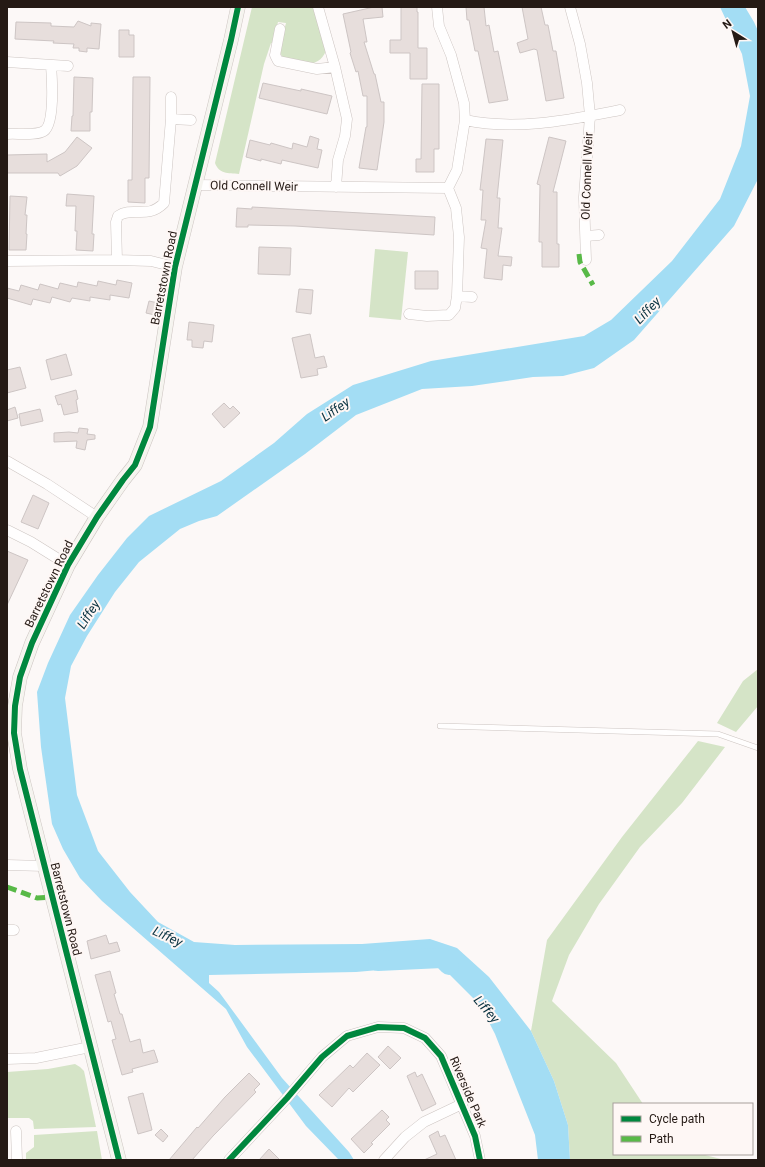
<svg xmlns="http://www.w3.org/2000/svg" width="765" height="1167" font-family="Roboto,sans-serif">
<rect width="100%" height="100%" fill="#fcf8f7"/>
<path fill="#d5e4c7" d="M252,7h62l12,44c-9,20 -26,11 -43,7 -7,-9 1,-26 3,-35l-8,-1 -5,22 -2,-1 -7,21 -25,110c-11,-1 -20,0 -24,-11z
M375,249l33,3 -7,68 -32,-3z
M758,669v37l-22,26 -19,-9 26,-42z
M698,741l27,6 -43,56 -42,44 -41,57 -30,51 -17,46 64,62 27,41h-29v50h87l24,6h-155l-2,-35 -14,-44 -23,-50 16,-91 75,-103z
M75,1064l5,3 4,4 12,56 -62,2 -1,-8 -4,-3h-21l-1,-46 41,-3z
M97,1131l5,29h-76v-7l8,-6v-12z"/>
<path fill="#a3ddf4" d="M720,7h25l9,15 4,9v148l-24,47 -100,114 -40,28 -31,8 -30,1 -61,9 -50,3 -66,26 -51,39 -88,62 -18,5 -19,8 -41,33 -24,30 -28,44 -16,30 -6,32 12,97 21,56 32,41 28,30 36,20 41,3 127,-1 68,-5 27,9 32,29 42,54 23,50 14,44 2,35h-32l-3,-25 -40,-101 -15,-29 -31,-31 -30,-19 -10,2 -19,12 -34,3 -147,3v8l10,9 63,86 67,74 5,8h-15l-33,-34 -59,-79 -21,-38 -124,-108 -22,-23 -17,-29 -11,-25 -11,-77 -4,-55 11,-29 22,-48 28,-40 29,-37 22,-22 72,-35 53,-38 33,-29 46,-29 78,-24 153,-25 27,-16 61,-59 48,-62 21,-53 9,-50 -8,-42z"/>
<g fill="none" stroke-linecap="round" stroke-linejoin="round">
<path stroke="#a3ddf4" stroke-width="20" d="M378,961l64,-3 7,7"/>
</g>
<path fill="#e7dedc" stroke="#cdc5c4" d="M374,7h8l1,10 -20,2 4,23h-3l10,32h1l6,28h3v20l-7,48 -18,-2 7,-41h1v-31h-4l-5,-25 -2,1 -6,-19 1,-1 -8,-38z
M401,7h16v5h1v36h9v31h-17v-26h-20v-13h11z
M466,7h18l2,19 3,-1 5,27 4,-1 10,49 -19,3 -11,-52h-3l-6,-31h-2z
M522,7h19l4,18h3l5,26h3l8,47 -18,3 -9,-51 -3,-1 -14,4 -3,-10 11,-4z
M78,21l13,5v-3l10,1 -2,25 -12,-1v4l-8,-1v-3h-6l1,-4 -21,-1 1,-2 -39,-2 1,-17 35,1v3l23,1z
M119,30h10v5h5v22h-15z
M74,77l19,1 -1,34h-2v19h-19l1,-15h1z
M133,77h17l-1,101h-4v25l-17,-1v-22h4z
M263,83l38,8v-2l31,7 -5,18 -68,-16z
M422,84h17v65h-5v23h-18v-13h5z
M310,136l9,3 -2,10 5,1 -4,18 -36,-8 -1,4 -20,-5v2l-15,-4 4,-17 20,5 1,-2 21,6 1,-6 14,4z
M77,137l15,11 -15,18 -17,10 -2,-3h-51v-18l40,-1v8l18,-10z
M549,137l17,4 -13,51h4v52h2v23h-17v-25h-3l1,-57 -3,-1z
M486,139l17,1 -6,58h3l-2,30h4l-4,28 14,1 -1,9 -8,-1 -1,15 -18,-2 3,-29 -6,-1 5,-28h-5l2,-30h-3z
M67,194l27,2 -2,38h2l-1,17 -17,-1 1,-19h-2l1,-25h-10z
M10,196l17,1 -2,18h2l-1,19h1l-1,16h-17z
M252,207l183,10 -1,18 -139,-9 -47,-1v2h-12l1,-19 15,1z
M259,247l32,1 -1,27 -32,-1z
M415,271h23v18h-23z
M117,280l15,3 -3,15 -19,-3v5l-20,-3v4l-18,-3 -2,4 -18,-5 -2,6 -17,-4 -2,6 -24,-7v-10l12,3 2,-6 17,5 2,-6 18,5 2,-6 17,4 1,-5 19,4 1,-5 18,4z
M299,289l14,1 -2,24 -15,-2z
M149,301l9,2 -3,12 -9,-2z
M189,322l25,3 -2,17 -8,-1 -1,7 -11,-1v-7h-5z
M310,334l5,24 9,-2 3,11 -10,2 1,6 -17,3 -9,-40z
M66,354l6,21 -21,5 -5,-20z
M20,367l6,21 -19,5v-23z
M76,390l2,9 -2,1 2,12 -14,3 -3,-11 -3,1 -3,-9z
M224,403l6,6 3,-3 7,7 -16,15 -12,-14z
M15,407l3,11 -11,3v-11z
M40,409l3,12 -22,5 -2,-12z
M79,428l9,1 -1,5 8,1v4l-8,1 -2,10 -9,-2 1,-7 -23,1v-9l15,-1 9,1z
M33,495l16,8 -11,26 -17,-7z
M7,551l21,9 -21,45z
M106,935l3,9 8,-2 3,9 -29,8 -4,-18z
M110,971l6,22 -2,1 6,20h2l8,28 10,-3 3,14 11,-3 4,12 -26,7 1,3 -11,3 -10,-35 4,-1 -5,-18 -3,1 -13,-47z
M388,1046l13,12 -11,11 -12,-12z
M367,1053l13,12 -27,27 -4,-4 -17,19 -13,-12 31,-30 3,3z
M415,1072l2,5 5,-3 14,30 -14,7 -15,-35z
M249,1073l11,11 -6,6 2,2 -43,44 -21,24h-23l28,-33 1,1 27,-31z
M143,1093l9,37 -14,4 -10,-37z
M382,1110l7,7 -3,3 4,4 -19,19 2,1 -9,9 -13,-14z
M161,1129l7,7 -5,6 -8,-7z
M438,1131l2,6 5,-2 11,25h-32l13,-6 -8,-18z
M269,1149l11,11h-21z"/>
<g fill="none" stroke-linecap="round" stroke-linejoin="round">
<g stroke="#cdc5c2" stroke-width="6">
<path id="lane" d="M440,726l278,8 40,14"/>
</g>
<g stroke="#cdc5c2" stroke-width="11">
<path id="street" d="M318,7l17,60 12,52 -2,17 -7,24 -2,27
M570,7l10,37 7,39 3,33 -6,81 2,63
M280,29l-5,26 3,6 39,8 18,-2
M7,62l61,4
M171,119l20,1
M465,120c52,11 103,0 155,-10
M7,134c9,-1 29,2 37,-3 11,-7 8,-53 7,-66
M196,185l252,3
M586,236l13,-1
M117,260l-1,-38 2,-6c15,-10 29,4 46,-13l7,-84v-22
M7,261l110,-1 34,1 24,6
M457,296l15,1
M409,314l18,2 22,-1 6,-7 2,-12 2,-59 -3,-29 -8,-20 9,-18 8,-50 -1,-17 -13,-48 -12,-29 -2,-19
M7,461l40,23 50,33
M7,530l24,12 37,23
M7,865l37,1
M7,930h7
M7,1059l29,-1 54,-11
M16,1131l1,29
M229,1160l58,-62 35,-41 25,-21 31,-9 26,1 21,10 16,18 34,80 5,24
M384,1160l21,-23 19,-15 38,-18"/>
</g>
<g stroke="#cdc5c2" stroke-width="15">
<path id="secondary" d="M119,1160l-99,-391 -6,-36 1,-27 5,-29 12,-34 36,-78 29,-48 26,-37 12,-15 15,-38 25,-160 56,-227 7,-33"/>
</g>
<use href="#lane" stroke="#fffefe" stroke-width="5"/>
<use href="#street" stroke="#fffefe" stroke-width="10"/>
<use href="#secondary" stroke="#f5f4ef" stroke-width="14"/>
<path stroke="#58b947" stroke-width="5" stroke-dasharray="10 5" stroke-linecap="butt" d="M579,254l1,8 13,23
M7,887l30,11 16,-1"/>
<g stroke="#fef7f5" stroke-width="8">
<path id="cycleway" d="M119,1160l-99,-391 -6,-36 1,-27 5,-29 12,-34 36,-78 29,-48 26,-37 12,-15 15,-38 25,-160 56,-227 7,-33
M229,1160l58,-62 35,-41 25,-21 31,-9 26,1 21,10 16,18 34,80 5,24"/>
</g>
<use href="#cycleway" stroke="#00873e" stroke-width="6"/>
</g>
<g text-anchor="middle" stroke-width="4" stroke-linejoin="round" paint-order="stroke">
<g font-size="12" fill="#251a15" stroke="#fef7f5">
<text transform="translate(587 176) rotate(-88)" y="4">Old Connell Weir</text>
<text transform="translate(254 186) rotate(1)" y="4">Old Connell Weir</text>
<text transform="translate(164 278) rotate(-79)" y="4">Barretstown Road</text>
<text transform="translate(49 584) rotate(-64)" y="4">Barretstown Road</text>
<text transform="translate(66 909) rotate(76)" y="4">Barretstown Road</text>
<text transform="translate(468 1092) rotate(67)" y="4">Riverside Park</text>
</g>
<g font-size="13" font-style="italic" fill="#093240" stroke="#fef7f5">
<text transform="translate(647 310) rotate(-46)" y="5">Liffey</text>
<text transform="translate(335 409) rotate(-35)" y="5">Liffey</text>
<text transform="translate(88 614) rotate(-58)" y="5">Liffey</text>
<text transform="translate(168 936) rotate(25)" y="5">Liffey</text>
<text transform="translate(487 1009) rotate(49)" y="5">Liffey</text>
</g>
</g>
<rect width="765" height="1167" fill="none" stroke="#251a15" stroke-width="16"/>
<rect x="613" y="1103" width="140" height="52" fill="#fef7f5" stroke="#a79f9b"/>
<rect x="621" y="1116" width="20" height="6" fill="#00873e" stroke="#a79f9b"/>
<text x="649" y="1123" font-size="12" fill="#251a15">Cycle path</text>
<rect x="621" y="1136" width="20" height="6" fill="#58b947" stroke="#a79f9b"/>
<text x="649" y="1143" font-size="12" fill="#251a15">Path</text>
<g transform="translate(733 32) rotate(323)" stroke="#fef7f5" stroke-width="3" paint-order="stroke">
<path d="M0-3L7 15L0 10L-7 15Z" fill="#251a15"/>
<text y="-6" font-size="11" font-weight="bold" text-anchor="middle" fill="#251a15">N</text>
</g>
</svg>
